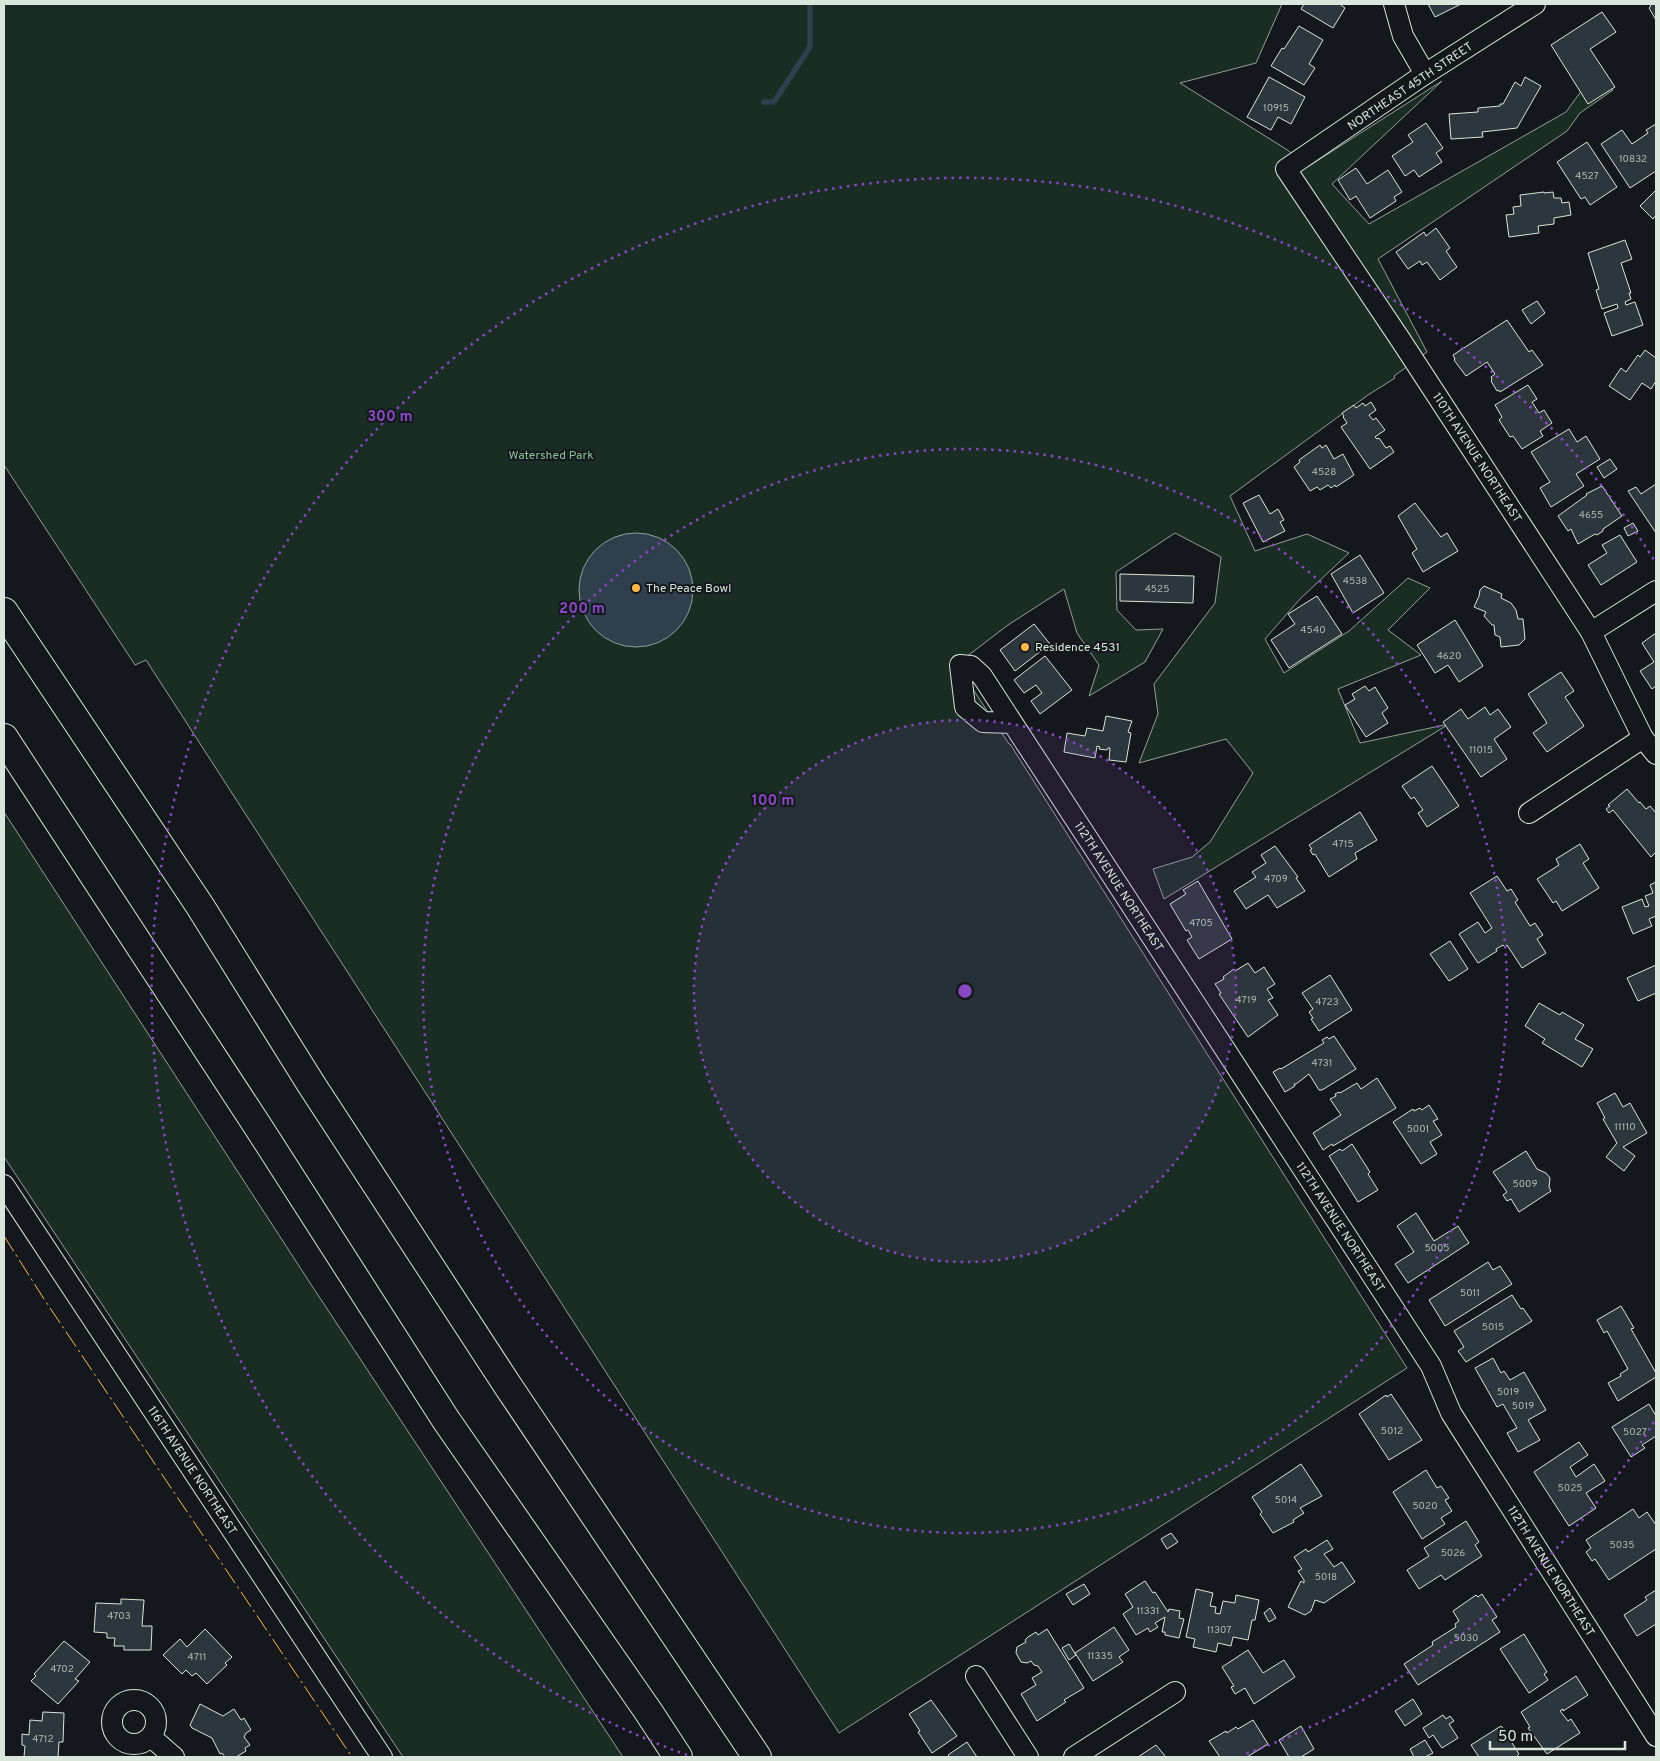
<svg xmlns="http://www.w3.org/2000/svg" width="1660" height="1761" font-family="Overpass,sans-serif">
<rect width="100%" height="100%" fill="#14181c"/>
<path fill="#1a2d24" stroke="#939e99" d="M4,4h1278l-26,59 -76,20 106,66 23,17 133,-85 -110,103 37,40 197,-112 24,-33 23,11 -33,23 -13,18 -189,128 49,93 -33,24 1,2 -27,17 -138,101 25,55 52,-17 42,19 -49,46 -35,40 19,34 65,-42 59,-53 22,10 -42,42 33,25 -83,34 22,54 89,-19 -285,175 -11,-30 39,-12 18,-15 43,-69 -27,-34 -87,24 19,-49 -4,-30 61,-81 6,-46 -46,-24 -59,39 1,38 19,20 27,-1 -18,33 -56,34 10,-31 -22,-32 -13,-44 -56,36 -47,36 -2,7 50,76h1l397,624 -568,365 -693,-1073 -11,5 -131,-200z
M4,812l310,477 309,468h-220l-399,-600z"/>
<path fill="#2f3f4d" stroke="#939e99" d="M579 590a57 57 0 1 1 114 0a57 57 0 1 1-114 0Z"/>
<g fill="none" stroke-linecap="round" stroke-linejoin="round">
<path stroke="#2f3f4d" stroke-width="5.5" d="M764,102h10l36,-55v-43"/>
</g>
<path fill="#2c363c" stroke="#d8e6dc" d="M1304,4h38l-1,1 4,3 -12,20 -32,-19z
M1428,4h33l-26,13z
M1649,4h7v16l-7,-12 2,-2z
M1602,12l14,20 -26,17 25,38 -27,17 -37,-59z
M1299,26l24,14 -14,24 6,4 -11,17 -33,-19 11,-18 2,1z
M1269,77l36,20 -14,27 -13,-7 -7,13 -24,-13z
M1525,77l16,9 -24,42 -35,4 1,5 -32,2 -2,-25 29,-2v-4l22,-2v-2h3l12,-22 6,4z
M1426,123l17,25 -7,5 6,9 -23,15 -5,-7 -9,6 -13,-20 21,-14 -5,-7z
M1656,124v47l-26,17 -29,-44 21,-14 10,14 16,-11 -2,-3z
M1587,142l30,45 -27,18 -5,-8 -4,2 -24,-37z
M1356,168l11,16 21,-14 14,22 -8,5 2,4 -26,17 -14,-22 -6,4 -12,-20z
M1656,190v25l-3,4 -13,-13z
M1544,192v1l9,-1 1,6h7l1,5 7,-1 2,13 -17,3v6l-16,2 1,7 -30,4 -3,-22 8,-1 -1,-7 8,-1 -1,-11z
M1436,228l14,20 -4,3 11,16 -17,13 -13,-18 -5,3 -2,-4 -12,8 -12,-17 28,-20 2,4z
M1625,240l7,19 -11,4 10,30h-2l2,6 -6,3 1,3 9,-3 8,23 -31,11 -8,-23 14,-5 -1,-4 -15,5 -6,-19 3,-1 -11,-36z
M1537,301l8,12 -14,11 -9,-14z
M1507,320l22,32 3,-2 11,15 -43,27 -1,-2 -2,1 -6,-10 1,-1 -1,-3 4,-3 -8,-12 -21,14 -12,-16 1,-1 -2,-4z
M1645,350l11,8v23l-5,8 -9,-6 -12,17 -21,-14 12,-18 5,4 12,-17 2,2z
M1528,385l9,14 -5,3 7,11 5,-3 8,13 -12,8 3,5 -21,13 -9,-13 -3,1 -11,-17 3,-3 -7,-12z
M1371,402l5,8 -7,5 4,5 3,-2 9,12 -10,7 2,2 2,-1 7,10 4,-2 4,6 -24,17 -29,-42 6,-4 -4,-6 1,-1 -2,-3 12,-8 2,3 7,-5 2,3z
M1569,429l8,13 9,-6 14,23 -24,15 8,12 -33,21 -11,-19 10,-6 -19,-30z
M1320,445l2,3 4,-3 8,14 9,-5 11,21 -18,12 -1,-2 -4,3 -3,-3 -8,5 -3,-3 -7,4 -16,-24 6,-5 -1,-2z
M1610,459l7,10 -13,9 -7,-11z
M1656,484v49l-28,-42 8,-4 5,7z
M1602,486l20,30 -19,13v2l-6,4 -2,-1 -17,10 -7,-15 -3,2 -10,-15 29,-21 -1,-1z
M1259,495l11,19 8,-5 6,11 -4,2 5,9 -22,11 -20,-39z
M1415,503l26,34 6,-4 11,18 -35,21 -11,-19 5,-4 -19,-33z
M1633,523l5,8 -10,5 -4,-8z
M1620,535l17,27 -36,23 -13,-20 19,-12 -5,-8z
M1360,555l24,38 -31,20 -22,-39z
M1120,574l74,2 -1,27 -73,-2z
M1484,586l18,8 -1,4 10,5 5,7 2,9h5l2,20 -6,6 -18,2 -1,-10 -5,-2 -1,-10h-2l-8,-9 2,-4 -12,-5 5,-11 1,-6z
M1317,596l25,38 -53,34 -18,-28 24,-16 -7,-10z
M1455,620l28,46 -24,16 -11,-17 -13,8 -18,-28z
M1034,624l16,20 -35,27 -15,-21z
M1656,633v53l-4,3 -12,-18 14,-9 -12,-19z
M1045,656l27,34 -32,24 -9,-13 11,-8 -6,-8 -12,8 -10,-13z
M1561,672l13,19 -9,6 19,29 -37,26 -14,-19 14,-10 -19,-29z
M1365,686l4,5 6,-4 13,21 -6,5 6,10 -22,14 -21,-32 10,-6 -3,-5z
M1485,707l5,8 8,-6 13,18 -17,12 13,20 -26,18 -38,-55 18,-13 7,10z
M1106,716l26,5 -4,11 3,1 -5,29 -17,-2 1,-12h-2l-1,2 -8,-1 1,-2 -3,-1 -2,12 -31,-6 3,-19 18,3 2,-8 16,3z
M1432,766l27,40 -32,21 -9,-14 5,-3 -9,-13 -3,2 -9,-13z
M1627,789l12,14 1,-1 6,7 4,-3 6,7v39l-5,5 -38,-47 -4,3 -3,-4 4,-3 -2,-1z
M1360,812l17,28 -22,13 2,6 -28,18 -14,-23 -2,1 -3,-5 2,-1 -3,-4z
M1580,844l9,15 -6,4 16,25 -37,23 -6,-10 -3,2 -16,-24 22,-14 -3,-6z
M1275,846l23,31 -2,1 9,13 -28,17 -9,-13 -22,14 -12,-18 22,-14 -4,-5 14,-9 -5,-8z
M1497,876l10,15 4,-2 7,11 -3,2 15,24 5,-3 8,12 -6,4 9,14 -24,15 -15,-23 -2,2 -2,-2 -7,4 1,2 -19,12 -19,-29 19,-12 7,11 7,-5 -22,-35z
M1198,881l34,58 -33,20 -12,-19 5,-3 -4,-7 -2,1 -16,-27 16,-10 -3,-4z
M1656,882v34l-7,3 3,7 -19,8 -11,-27 20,-8 3,8 4,-1 -4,-10 8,-3 -3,-8z
M1450,941l18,28 -19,12 -19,-27z
M1248,963l7,10 9,-6 11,17 -8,5 6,9 -5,2 10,15 -30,22 -29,-43 2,-1 -6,-9 9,-5 -1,-2 11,-8 1,2z
M1656,965v28l-18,8 -11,-23z
M1330,975l22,35 -33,21 -8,-12 2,-1 -4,-6 4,-3 -11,-16z
M1539,1003l21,12 2,-3 22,13 -9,14 18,10 -11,18 -40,-24 3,-4 -20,-13z
M1334,1036l22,33 -34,21h-3l-10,-16 -13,10h-2l1,2 -10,6 -12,-20 7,-4 1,1 43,-26 -2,-3 5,-3 2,2z
M1377,1078l19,30 -63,38 -1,-2 -9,6 -10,-17 28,-18 -11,-16 6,-3 -1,-2 4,-2 1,1 17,-10 4,6z
M1615,1093l8,14 7,-4 17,30 -24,14 12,9 -11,15 -18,-14 11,-14 -14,-24 2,-1 -8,-15z
M1429,1105l9,14 -5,2 9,14 -12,7 7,12 -16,10 -28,-42 20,-13 1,2 6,-3 2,2z
M1352,1144l18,28 -2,2 10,16 -20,12 -29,-46 11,-7 2,2z
M1526,1151l11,18 9,4 4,5 -1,9 2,4 -32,21 -8,-13 -4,2 -4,-6 4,-3 -14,-20z
M1416,1213l18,28 24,-15 11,17 -61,40 -13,-19 19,-12 -17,-26z
M1488,1262l5,8 7,-4 12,18 -67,42 -16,-26z
M1512,1295l9,14 2,-1 9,13 -66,41 -8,-11 6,-4 -10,-16z
M1621,1306l13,22 -3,1 25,44v4l-38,24 -10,-18 13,-7 -1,-2 8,-5 -21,-38 -3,2 -7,-13z
M1493,1358l8,15 3,-2 6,9 14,-8 22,38 -18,10 12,20 -22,12 -11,-19 10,-5 -14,-24 -6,3 -22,-39z
M1391,1394l31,46 -33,20 -30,-46 27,-19 1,2z
M1649,1404l7,12v20l-14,9 3,3 -14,9 -19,-30z
M1579,1442l9,13 -18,12 6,10 18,-13 11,17 -19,12 10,15 -27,18 -35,-54z
M1301,1464l21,32 -22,12 4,5 -11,7 1,2 -21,11 -13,-19 2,-2 -10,-15z
M1426,1470l11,18 4,-2 8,12 -4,2 7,11 -11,7 4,6 -23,15 -29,-47z
M1633,1509l6,9 8,-6 9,13v24l-47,31 -14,-21 -3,2 -6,-9 5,-4 -5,-8z
M1466,1521l13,21 -4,3 7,11 -37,24 -4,-5 -22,14 -12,-19 22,-14 -5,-8z
M1171,1533l7,9 -11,7 -6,-10z
M1327,1540l6,9 -9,5 10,13 8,-5 13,20 -31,21 -9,-3 -4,11 -6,4 -17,-8 13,-26 3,2v-3l-6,-9 4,-2 -8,-12 12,-8 2,3z
M1145,1581l8,12 2,-1 13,20 1,-3 11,2 -1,7 5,1 -5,19 -14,-3v-3h-3l3,-15 -10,6 3,4 -8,5 -2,-4 -12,7 -13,-21 10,-7 -8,-13z
M1084,1584l6,10 -17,11 -7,-11z
M1196,1589l17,4 -3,13 6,1 -1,6 5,1 3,-13 12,2 1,-8 23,5 -4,20h-3l-4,20 -15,-3 -2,9 -13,-3 -2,9 -23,-5 2,-8 -9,-2z
M1656,1590v34l-19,12 -13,-21 23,-15 -2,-3z
M1482,1594l15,23 -5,3 8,12 -82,53 -14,-21 29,-19 -1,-3 24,-15 -1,-3 4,-3 -6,-10 23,-16 2,2z
M121,1599l23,1 -2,26h10l-1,24h-27v-4h-10l1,-8h-8v-5l-13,-1 2,-29 25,1z
M1270,1608l6,10 -7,4 -5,-9z
M1114,1627l15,23 -10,7 4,5 -30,19 -18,-28z
M205,1629l27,28 -7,6 2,2 -20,19 -11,-11 -4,3 -6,-6 -4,4 -19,-19 17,-16 7,8z
M1047,1629l37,59 -20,12 2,2 -29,19 -16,-27 15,-9 -4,-7 10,-6 -4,-6 -4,-1 -3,-4 -4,2 -6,-1 -5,-9 1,-6 9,-5 -1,-2 3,-3 8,-5 2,3z
M1524,1634l23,38 -3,2 4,6 -19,13 -29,-44z
M64,1641l26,21 -15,17 4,2 -21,23 -27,-23 5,-5 -2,-2z
M1069,1644l7,11 -7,5 -7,-12z
M1248,1650l15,23 21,-13 11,17 -41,27 -9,-16 -10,6 -4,-7 3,-1 -12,-19z
M1576,1676l12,19 -25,16v-2l-3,2 8,10 3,-2 9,14 -33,21 -19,-26 2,-1 -9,-15z
M1413,1699l9,15 -17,12 -10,-15z
M931,1700l26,36 -25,17 -14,-21 2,-1 -11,-17z
M200,1704l23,12 11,-7 7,11 3,-2 7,12 -5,3 -2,4 6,8 -5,3 1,3 -10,6h-11l-3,-4 -2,1 -8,-16 -20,-10 -2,-3z
M43,1712l21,1 -1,29h-4l-1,15h-34l1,-11 -3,-1v-11l7,1 1,-15 12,1z
M1443,1715l3,4 4,-3 4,5 -5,3 9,14 -16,10 -9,-13 -4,3 -6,-10z
M1253,1720l15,24 -21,13h-27l-11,-16 17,-10 1,2 9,-6 2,2z
M1301,1726l13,23 -13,8h-12l-10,-17z
M1501,1726l8,8 -2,1 12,19 -3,3h-37l-8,-12z
M1425,1740l8,13 -8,4h-11l-4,-8z
M967,1742l10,15h-27l-2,-2z
M1156,1745l10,12h-28z"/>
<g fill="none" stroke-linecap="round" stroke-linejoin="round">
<g stroke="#d8e6dc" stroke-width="22">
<g id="minor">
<path d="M1394,4l9,32 22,38"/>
<path id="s1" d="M1535,4l-110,70 -139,95 114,170 191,293 52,106 13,16"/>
<path d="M1591,632l65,-41"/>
<path id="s2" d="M1012,723l-29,-1 -18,-15 -5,-42 11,1 11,10 386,593 63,97 20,47 205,323"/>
<path d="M1529,813l114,-75"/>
<path id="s3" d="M4,1185l378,572"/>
<path d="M976,1676l52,81"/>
<circle cx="134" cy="1722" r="22"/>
<path d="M151,1737l23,20"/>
<path d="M1074,1757l101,-65"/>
</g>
</g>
<g stroke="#d8e6dc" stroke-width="30">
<path id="highway" d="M4,612l196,294 111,178 197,302 249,371
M4,738l253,387 189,295 202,291 30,46"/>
</g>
<use href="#minor" stroke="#14181c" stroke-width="20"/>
<use href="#highway" stroke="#14181c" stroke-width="28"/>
<path stroke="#ffb74d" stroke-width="1" stroke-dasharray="18 4 2.5 4" stroke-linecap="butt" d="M4,1236l40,63 308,458"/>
</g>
<circle cx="965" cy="991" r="271" fill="#8948c3" fill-opacity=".12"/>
<g fill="none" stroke="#8948c3" stroke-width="2.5" stroke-dasharray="2.5 5">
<circle cx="965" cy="991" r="271"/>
<circle cx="965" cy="991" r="542"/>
<path d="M1654 1422A813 813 0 0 1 1243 1755M687 1755A813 813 0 1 1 1654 560"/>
</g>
<g fill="#ffb74d" stroke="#14181c" stroke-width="2">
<circle cx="636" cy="588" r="5"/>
<circle cx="1025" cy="647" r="5"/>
</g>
<g text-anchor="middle" stroke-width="4" stroke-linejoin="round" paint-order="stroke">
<g font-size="10" fill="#adbab4">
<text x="1276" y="111">10915</text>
<text x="1633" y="162">10832</text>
<text x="1587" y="179">4527</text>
<text x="1324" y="475">4528</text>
<text x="1591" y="518">4655</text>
<text x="1355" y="584">4538</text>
<text x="1157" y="592">4525</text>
<text x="1313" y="633">4540</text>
<text x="1449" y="659">4620</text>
<text x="1481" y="753">11015</text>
<text x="1343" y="847">4715</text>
<text x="1276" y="882">4709</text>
<text x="1201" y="926">4705</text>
<text x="1246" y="1003">4719</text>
<text x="1327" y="1005">4723</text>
<text x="1322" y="1066">4731</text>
<text x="1625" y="1130">11110</text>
<text x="1418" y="1132">5001</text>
<text x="1525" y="1187">5009</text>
<text x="1437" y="1251">5005</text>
<text x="1470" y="1296">5011</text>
<text x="1493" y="1330">5015</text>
<text x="1508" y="1395">5019</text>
<text x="1523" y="1409">5019</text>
<text x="1392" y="1434">5012</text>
<text x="1635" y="1435">5027</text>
<text x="1570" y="1491">5025</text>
<text x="1286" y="1503">5014</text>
<text x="1425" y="1509">5020</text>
<text x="1622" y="1548">5035</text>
<text x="1453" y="1556">5026</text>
<text x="1326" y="1580">5018</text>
<text x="1148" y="1614">11331</text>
<text x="119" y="1619">4703</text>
<text x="1219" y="1633">11307</text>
<text x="1466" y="1641">5030</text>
<text x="1100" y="1659">11335</text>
<text x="197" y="1660">4711</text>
<text x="62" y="1672">4702</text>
<text x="43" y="1742">4712</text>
</g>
<g font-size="12" fill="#d8e6dc" stroke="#14181c">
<text transform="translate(1410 86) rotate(-34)" y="4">NORTHEAST 45TH STREET</text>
<text dy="4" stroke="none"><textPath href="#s1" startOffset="645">110TH AVENUE NORTHEAST</textPath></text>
<text dy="4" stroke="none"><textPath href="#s2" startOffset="372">112TH AVENUE NORTHEAST</textPath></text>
<text dy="4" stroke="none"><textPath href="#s2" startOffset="778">112TH AVENUE NORTHEAST</textPath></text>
<text dy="4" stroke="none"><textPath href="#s3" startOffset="342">116TH AVENUE NORTHEAST</textPath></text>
<text dy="4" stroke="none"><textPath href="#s2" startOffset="1182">112TH AVENUE NORTHEAST</textPath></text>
</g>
<g font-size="12" fill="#8ac095" stroke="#14181c">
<text x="551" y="459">Watershed Park</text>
</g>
<g font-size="12" fill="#d8e6dc" stroke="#14181c" text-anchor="start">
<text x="646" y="592">The Peace Bowl</text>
<text x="1035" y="651">Residence 4531</text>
</g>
</g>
<circle cx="965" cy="991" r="8" fill="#8948c3" stroke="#14181c" stroke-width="2.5"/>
<g font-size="15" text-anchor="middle" font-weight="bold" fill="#8948c3" stroke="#14181c" stroke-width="4" stroke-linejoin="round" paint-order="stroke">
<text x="390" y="421">300 m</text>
<text x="582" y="613">200 m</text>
<text x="773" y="805">100 m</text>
</g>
<rect width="1660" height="1761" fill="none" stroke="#d8e6dc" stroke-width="10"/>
<path d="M1490 1741v8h135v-8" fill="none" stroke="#d8e6dc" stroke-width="2.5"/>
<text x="1498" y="1741" font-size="15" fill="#d8e6dc" stroke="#14181c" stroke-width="4" paint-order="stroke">50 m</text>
</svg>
